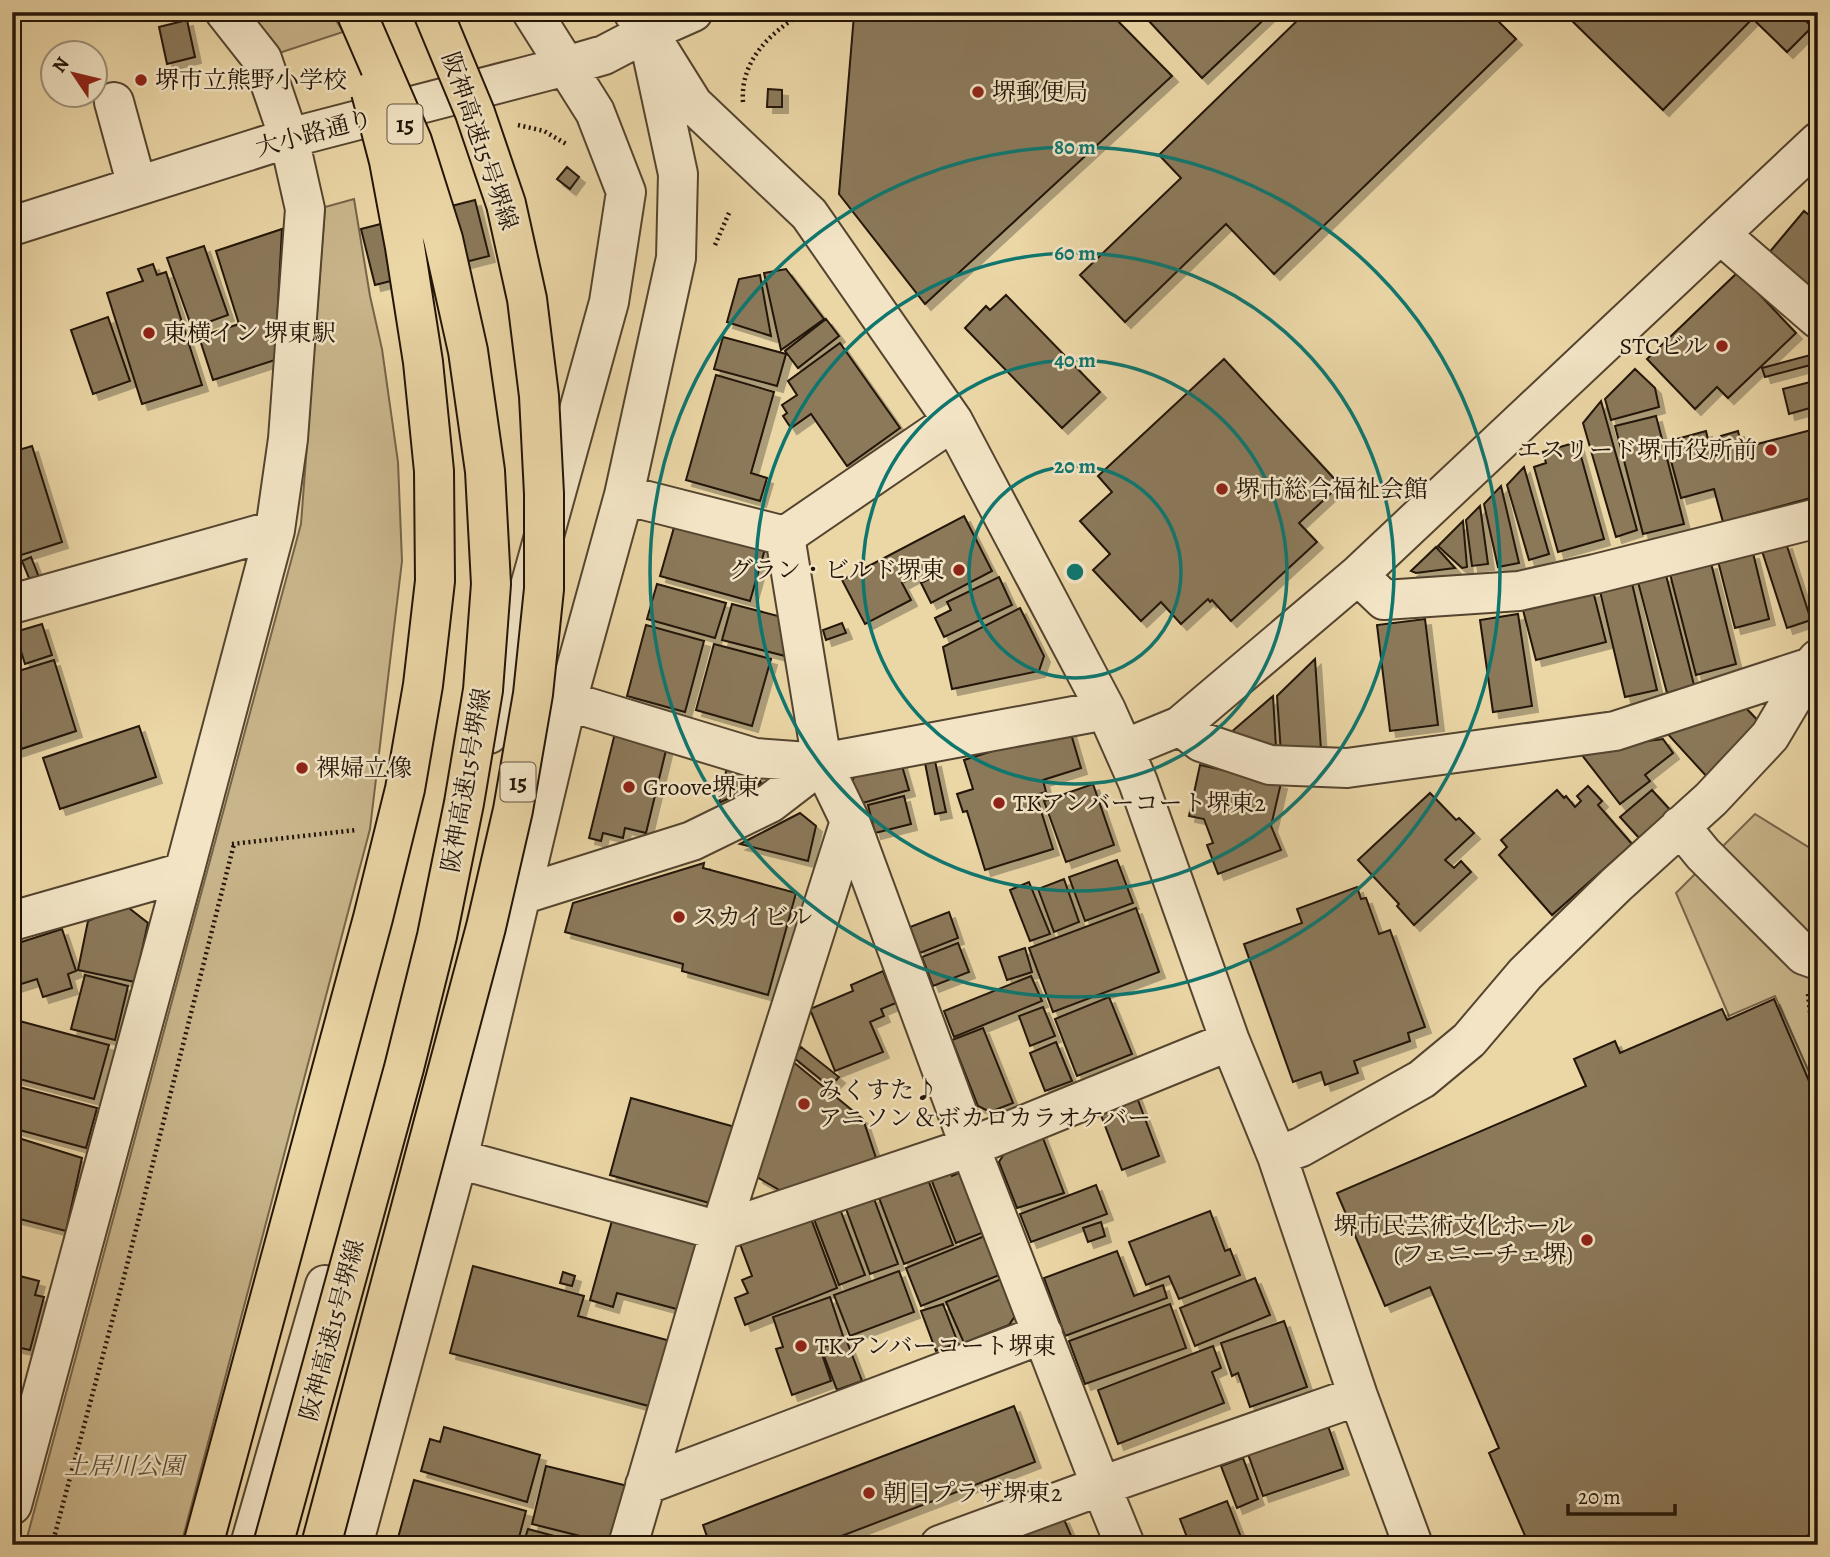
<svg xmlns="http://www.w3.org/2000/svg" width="1830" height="1557" font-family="Alegreya,'Noto Serif JP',serif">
<defs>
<filter id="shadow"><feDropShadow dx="6" dy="6" stdDeviation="0" flood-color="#0004"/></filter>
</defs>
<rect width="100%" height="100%" fill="#ebd6a6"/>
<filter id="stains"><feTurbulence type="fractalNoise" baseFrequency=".00286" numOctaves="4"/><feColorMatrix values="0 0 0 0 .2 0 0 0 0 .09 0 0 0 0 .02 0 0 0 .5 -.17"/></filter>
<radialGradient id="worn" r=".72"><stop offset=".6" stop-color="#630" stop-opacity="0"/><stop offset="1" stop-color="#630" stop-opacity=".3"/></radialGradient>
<path fill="#c9b58b" stroke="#766449" stroke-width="2" d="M248,12h83l12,20 -64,21z
M354,199l16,97 12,53 16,113 4,99 -32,268 -189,716h-156l276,-1021 24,-317z
M1755,814l63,39v239l-43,-96 -46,20 -53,-123z"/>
<path fill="#8b795a" stroke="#221407" stroke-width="2" filter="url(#shadow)" d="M857,12h252l63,64 -247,228 -86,-110 15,-179z
M1154,12h118l-70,66 -55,-59z
M1306,12h183l27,27 -242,235 -48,-50 -101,98 -45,-47 101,-97 -22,-23z
M1563,12h196l-96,98z
M1761,12h36l15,15 -25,25 -33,-32z
M187,20l8,37 -28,7 -8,-37z
M768,89l14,1v17h-15z
M567,167l12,10 -9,12 -13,-10z
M475,200l14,56 -114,29 -14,-56z
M1804,211l14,11v74l-50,-42z
M282,229l-7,131 -62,20 -14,-43 40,-13 -23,-73z
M204,246l24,69 -36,13 -25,-70z
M153,264l4,11 9,-3 36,113 -60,19 -35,-111 36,-12 -5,-12z
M786,269l38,50 -43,31 -17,-77z
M1738,272l58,61 -68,65 -11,-11 -22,22 -48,-50z
M760,275l11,61 -44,-14 12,-43z
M1006,295l94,97 -38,36 -97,-100 21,-22 4,4z
M108,317l22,64 -37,13 -22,-64z
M826,319l13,17 -41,32 -13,-17z
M723,337l63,17 -9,32 -63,-17z
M840,343l60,85 -53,38 -36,-52 -20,14 -8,-12 4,-3 -5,-8 15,-10 -9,-14z
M1818,353v10l-53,14 -3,-9z
M1224,359l116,126 -41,38 18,19 -86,79 -19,-21 -2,2 -2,-3 -27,25 -20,-22 -20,19 -48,-51 17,-16 -30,-33 32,-29 -14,-16z
M1635,369l20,19 4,19 -48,13 -6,-21z
M716,375l58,17 -23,81 16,5 -7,23 -74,-21z
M1818,380v116l-95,26 -9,-33 -33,9 -15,-56 40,-11 6,25 14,-3 -5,-17 17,-5 4,17 73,-19 -5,-21 -21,6 -6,-25z
M1601,401l36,129 -21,7 -33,-114z
M1656,416l28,108 -41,10 -28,-108z
M1577,442l27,97 -46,13 -24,-85 12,-4 -3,-11z
M32,446l30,96 -50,16v-106z
M1524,467l25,87 -20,6 -22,-75z
M1501,486l18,77 -21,4 -14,-63z
M1480,506l8,58 -16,2 -6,-46z
M964,516l28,55 -61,32 -10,-20 10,-5 -5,-8 -24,13 9,17 -46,24 -23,-44z
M677,517l90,25 -17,59 -90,-25z
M1463,521l4,46 -5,1 -24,-22z
M1786,543l25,77 -24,8 -25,-77z
M1436,547l19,21 -39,5 -5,-2z
M1753,553l16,66 -34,9 -17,-67z
M31,557l9,23 -9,3 -9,-22z
M1711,563l25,101 -40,11 -26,-101z
M1666,575l28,110 -27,8 -29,-111z
M999,577l13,28 -68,32 -9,-19 16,-8 -4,-8z
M1631,579l26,111 -32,7 -26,-110z
M657,584l69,19 -11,35 -68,-19z
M1593,591l13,51 -70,18 -13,-50z
M732,604l46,12 15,42 -71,-18z
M1020,608l24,48 -5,15 -87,18 -9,-42z
M1518,614l14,92 -39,6 -13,-92z
M1425,619l13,106 -48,6 -13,-106z
M842,623l4,10 -20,7 -3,-10z
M42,624l10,31 -27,9 -10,-32z
M646,625l58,16 -19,71 -58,-16z
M714,644l57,15 -19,67 -56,-16z
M1315,659l6,91 -40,3 -4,-57z
M54,660l22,71 -64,21v-79z
M1273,696l3,52 -47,-14z
M1744,706l20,21 -55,52 -44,-48z
M139,726l17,51 -96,32 -17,-51z
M1069,727l12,41 -38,12 3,12 -10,3 17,54 -68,21 -18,-59 -4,1 -6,-18 16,-5 -9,-29z
M615,733l52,13 -21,87 -21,-5 -2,10 -20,-5 -2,8 -12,-3z
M1663,739l10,14 -28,22 5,6 -30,23 -42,-54z
M900,759l9,31 -50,14 -7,-23 5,-9z
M935,761l11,51 -11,2 -10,-51z
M728,763l26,5 7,15 -42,20z
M1200,765l81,18 -10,43 10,24 -63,24 -11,-29 6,-2 -9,-24 -15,-3z
M1093,784l21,61 -48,17 -22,-61z
M1588,786l14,15 -4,4 34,39 -80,71 -53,-60 8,-8 -6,-7 56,-50 7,8 2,-2 9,11 6,-6 -4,-5z
M1652,790l20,22 -32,27 -20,-22z
M1430,793l26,27 3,-2 15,15 -29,27 9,8 7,-7 10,11 -57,53 -17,-19 2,-2 -41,-44z
M904,796l7,28 -36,9 -7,-28z
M800,813l16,13 -8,35 -68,-17z
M1117,860l16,43 -48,18 -16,-44z
M704,863l-1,5 93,25 -28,102 -86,-24 1,-7 -118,-32 8,-29z
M1064,879l15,43 -25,10 -16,-43z
M1029,882l21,52 -20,7 -20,-51z
M1357,887l4,12 5,-1 13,36 11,-4 35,97 -17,6 2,8 -56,20 4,12 -33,12 -4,-13 -28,10 -49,-138 58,-21 -5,-14z
M125,905l23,18 -13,59 -57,-12 10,-49z
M1136,908l23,64 -106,40 -24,-64z
M949,912l9,26 -38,15 -10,-26z
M62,929l14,42 -8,3 4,14 -29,9 -6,-18 -25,8v-42z
M958,943l11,29 -36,14 -11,-29z
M1025,948l7,24 -25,8 -8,-23z
M883,971l13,32 -15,6 3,7 -14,6 13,30 -48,19 -25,-62 43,-18 -2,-6z
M85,975l43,11 -13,54 -44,-11z
M1031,976l11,25 -88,36 -10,-26z
M1109,997l23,57 -55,22 -22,-57z
M1774,999l44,103v429l-32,14h-257l-40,-92 10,-5 -69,-161 -45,19 -48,-113 249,-107 -12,-27 41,-18 5,12 102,-44 5,11z
M1043,1007l12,29 -25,10 -11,-30z
M12,1019l97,26 -15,54 -82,-22z
M983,1028l30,75 -23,9 -12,-6 -26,-66z
M1056,1042l16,39 -27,10 -15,-38z
M801,1047l38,30 -9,10 -37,-30z
M792,1061l71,58 13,39 -95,33 -24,-14z
M12,1085l85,23 -11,40 -74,-20z
M1136,1095l23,61 -37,14 -23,-60z
M631,1098l104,29 -22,77 -103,-29z
M1041,1133l23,60 -47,15 -18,-46 9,-15z
M12,1136l70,22 -16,73 -54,-14z
M949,1168l3,8 11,-5 24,60 -31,12 -26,-67z
M927,1177l26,68 -49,19 -26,-69z
M1096,1185l11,29 -76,28 -11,-28z
M873,1196l25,68 -28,10 -25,-68z
M840,1209l25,66 -26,10 -25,-66z
M1210,1211l15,40 5,-2 10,26 -61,24 -10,-23 -23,9 -17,-43z
M810,1216l27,72 -92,37 -10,-27 13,-5 -6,-13 10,-4 -12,-32z
M613,1217l90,25 -19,69 -67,-18 -4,14 -23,-7z
M1101,1222l4,14 -17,6 -5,-14z
M987,1235l15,39 -81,32 -15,-38z
M1117,1251l17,45 29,-11 4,13 -102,38 -21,-58z
M473,1266l111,30 -6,20 96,26 -18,66 -206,-55z
M899,1271l15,41 -64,24 -16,-41z
M563,1272l12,4 -3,10 -12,-3z
M12,1274l27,7 -4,14 9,2 -14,53 -18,-4z
M1006,1277l13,33 -10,15 -45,18 -18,-41z
M1255,1278l15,37 -75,31 -15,-38z
M830,1297l13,39 -24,9 12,36 -39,14 -16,-46 7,-2 -10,-30z
M943,1304l15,39 -22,8 -15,-40z
M1170,1304l16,44 -101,36 -16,-43z
M1284,1321l23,66 -57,20 -12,-34 -6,3 -11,-33z
M846,1339l16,42 -25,9 -16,-42z
M1213,1346l8,22 -9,4 12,31 -106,41 -20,-54z
M1014,1406l21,56 -217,83h-108l-7,-20z
M1328,1426l15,43 -80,27 -15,-42z
M444,1427l96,28 -13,47 -106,-31 9,-32 10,3z
M1243,1458l15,41 -21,9 -16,-42z
M546,1466l86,21 -16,58 -84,-21z
M414,1480l112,31 -9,34h-121z
M1227,1501l17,44h-54l-10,-26z
M1063,1517l12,28h-74z
M528,1529l60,16h-65z"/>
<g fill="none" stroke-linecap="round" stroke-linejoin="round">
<g stroke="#54442f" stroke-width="42">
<path id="minor" d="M633,12l15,20 45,72 116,110 144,207 153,289 32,72 92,259 47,115 81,240 55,149
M114,102l23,84
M12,226l277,-88 277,-72 38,-11 44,-23 45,-20
M1720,234l98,85
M624,495l161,41 37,227 28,58 120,326 131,339 24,59
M785,536l168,-115
M1358,575l26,25 135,-9 76,-17 223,-56
M12,604l263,-74
M567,701l188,57 67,5 284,-53
M1180,726l21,16 69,23 77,3 268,-37 196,-64
M489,734l120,-432 17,-110 -31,-80 -63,-100
M1124,749l56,-23 178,-151 460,-433
M1680,826l23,28 101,101 14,5
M184,872l91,-342 13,-91 17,-230 -16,-71 -27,-79 -37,-47
M521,895l171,-54 78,-38 52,-40
M12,921l172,-49 -172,633
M1277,1156l24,-9 121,-68 47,-39 56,-66 91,-89 95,-86 46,-49 13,-14 41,-69 7,-8
M458,1159l262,72 250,-84 260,-106
M645,1485l398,-151
M250,1545l75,-260
M353,1545l105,-386 109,-458 57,-206 52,-237 2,-84 -25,-116
M628,1545l92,-314 130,-410
M940,1545l161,-59 257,-90"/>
</g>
<path stroke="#221407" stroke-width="4.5" stroke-dasharray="2 3.5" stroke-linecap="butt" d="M743,102c-3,-42 28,-70 61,-90
M518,125l26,6 24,14
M715,245l14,-32
M232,844l124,-14
M1808,994l2,18 8,18
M52,1545l73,-272 109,-429"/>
<use href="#minor" stroke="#f2e4c5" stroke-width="38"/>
<g stroke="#221407" stroke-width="42" stroke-linecap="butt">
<path id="highway-bridge" d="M203,1545l170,-627 32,-129 18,-104 12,-104 -1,-110 -11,-109 -18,-115 -16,-86 -18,-69
M273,1545l131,-477 33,-132 27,-133 19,-113 8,-106 -6,-113 -17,-120 -25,-112 -31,-98 -56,-129
M321,1545l165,-618 27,-117 20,-116 11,-105v-95l-5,-98 -12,-97 -21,-95 -31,-91 -42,-101"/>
</g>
<use href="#highway-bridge" stroke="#ebd6a6" stroke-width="38"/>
</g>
<g fill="none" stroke="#0f766e" stroke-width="3.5">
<circle cx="1075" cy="572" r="106"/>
<circle cx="1075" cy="572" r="212"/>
<circle cx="1075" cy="572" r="319"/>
<circle cx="1075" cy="572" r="425"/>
</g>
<g fill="#8f2418" stroke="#f2e4c5" stroke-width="2.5">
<circle cx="141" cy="80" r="7"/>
<circle cx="978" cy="92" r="7"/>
<circle cx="149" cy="333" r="7"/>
<circle cx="1722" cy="346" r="7"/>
<circle cx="1771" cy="450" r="7"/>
<circle cx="1222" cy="489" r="7"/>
<circle cx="959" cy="570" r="7"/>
<circle cx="302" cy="768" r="7"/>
<circle cx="629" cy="787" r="7"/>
<circle cx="999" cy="803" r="7"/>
<circle cx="679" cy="917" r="7"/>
<circle cx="804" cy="1104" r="7"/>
<circle cx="1587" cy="1240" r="7"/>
<circle cx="801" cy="1346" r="7"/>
<circle cx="869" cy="1493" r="7"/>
</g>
<g text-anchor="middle" stroke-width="5" stroke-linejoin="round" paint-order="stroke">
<g fill="#f2e4c5" stroke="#605240" stroke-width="2">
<rect x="387.5" y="104.5" width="35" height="39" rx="5"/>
<rect x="500.5" y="762.5" width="35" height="39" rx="5"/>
</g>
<g font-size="23" font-weight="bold" fill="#221407">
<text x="405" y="132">15</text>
<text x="518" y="790">15</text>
</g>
<g font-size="24" fill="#221407" stroke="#f2e4c5" text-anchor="start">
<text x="155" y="88">堺市立熊野小学校</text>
<text x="992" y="100">堺郵便局</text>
<text x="163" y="341">東横イン 堺東駅</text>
<text x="1708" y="354" text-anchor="end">STCビル</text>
<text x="1757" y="458" text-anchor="end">エスリード堺市役所前</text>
<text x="1236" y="497">堺市総合福祉会館</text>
<text x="945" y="578" text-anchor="end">グラン・ビルド堺東</text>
<text x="316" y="776">裸婦立像</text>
<text x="643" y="795">Groove堺東</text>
<text x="1013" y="811">TKアンバーコート堺東2</text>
<text x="693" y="925">スカイビル</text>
<text x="818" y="1098">みくすた♪<tspan x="818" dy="28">アニソン＆ボカロカラオケバー</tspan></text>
<text x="1573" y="1234" text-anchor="end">堺市民芸術文化ホール<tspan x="1573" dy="28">(フェニーチェ堺)</tspan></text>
<text x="815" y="1354">TKアンバーコート堺東</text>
<text x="883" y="1501">朝日プラザ堺東2</text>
</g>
<g font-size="24" fill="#221407" stroke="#f2e4c5">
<text transform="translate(314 133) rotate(-15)" y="8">大小路通り</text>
<text transform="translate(480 141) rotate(71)" y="8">阪神高速15号堺線</text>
<text transform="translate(466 780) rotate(-80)" y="8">阪神高速15号堺線</text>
<text transform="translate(332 1330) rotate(-75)" y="8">阪神高速15号堺線</text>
</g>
<g font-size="24" font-style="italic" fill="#5c4c35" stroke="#f2e4c5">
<text x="124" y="1474">土居川公園</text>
</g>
</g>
<circle cx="1075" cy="572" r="10" fill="#0f766e" stroke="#f2e4c5" stroke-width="3.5"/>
<g font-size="21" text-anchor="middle" font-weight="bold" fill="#0f766e" stroke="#f2e4c5" stroke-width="5" stroke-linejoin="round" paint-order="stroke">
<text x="1075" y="154">80 m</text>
<text x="1075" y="260">60 m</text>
<text x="1075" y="367">40 m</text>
<text x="1075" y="473">20 m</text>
</g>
<rect width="1830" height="1557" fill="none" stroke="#ebd6a6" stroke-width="42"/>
<rect x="14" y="14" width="1802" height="1529" fill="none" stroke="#221407" stroke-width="3.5"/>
<rect x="21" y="21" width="1788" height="1515" fill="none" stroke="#221407" stroke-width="2"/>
<g transform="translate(74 74) rotate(305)"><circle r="33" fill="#f2e4c5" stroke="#9f9179" stroke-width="2"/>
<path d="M0-5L12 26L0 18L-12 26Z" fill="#8f2418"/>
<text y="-10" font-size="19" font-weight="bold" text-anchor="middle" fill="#221407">N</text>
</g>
<path d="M1568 1504v10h107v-10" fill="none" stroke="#221407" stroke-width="3.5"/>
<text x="1578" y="1504" font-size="21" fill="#221407" stroke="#f2e4c5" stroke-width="5" paint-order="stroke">20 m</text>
<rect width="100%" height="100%" filter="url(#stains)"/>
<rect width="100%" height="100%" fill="url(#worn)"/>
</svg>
